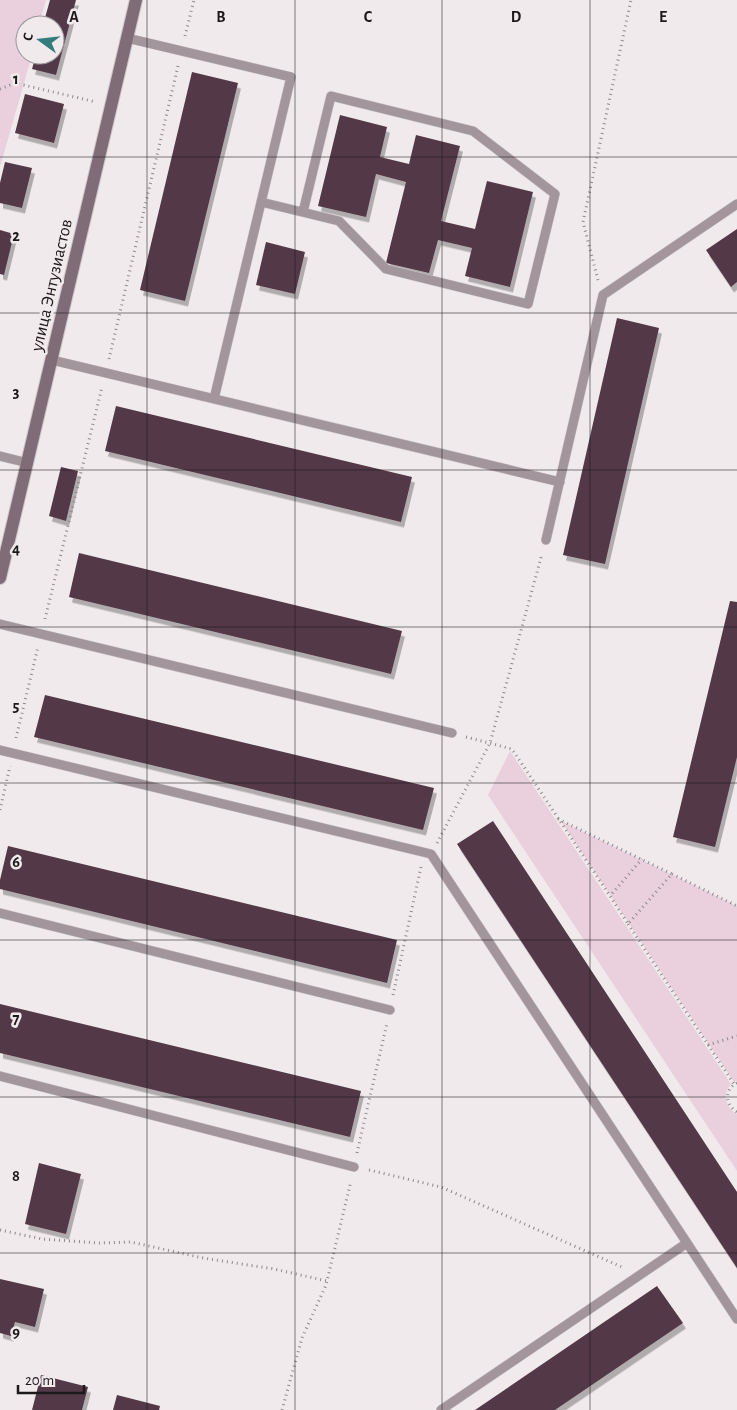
<svg xmlns="http://www.w3.org/2000/svg" width="737" height="1410" font-family="'Alegreya Sans',sans-serif">
<defs>
<filter id="shadow"><feDropShadow dx="3" dy="5.5" stdDeviation="0" flood-color="#0004"/></filter>
</defs>
<rect width="100%" height="100%" fill="#f0eaed"/>
<path fill="#e9d0dc" d="M0,0h46l-7,25h-14v30h7l-32,112z
M510,751l221,333c-9,11 -6,23 6,30v57l-249,-376z
M561,821l176,85v175l-3,1z"/>
<path fill="#533946" filter="url(#shadow)" d="M50,0h26l-20,75 -24,-6 4,-14h19v-30h-12z
M192,72l46,11 -53,218 -45,-11z
M25,94l39,10 -10,39 -39,-10z
M340,115l47,12 -7,30 29,7 7,-29 44,11 -19,75 34,8 12,-48 46,11 -23,95 -45,-11 7,-28 -34,-8 -9,33 -43,-10 20,-81 -30,-8 -10,43 -48,-11z
M5,162l27,6 -10,40 -22,-5v-20z
M737,229v53l-6,5 -25,-37z
M0,230l14,4 -10,41 -4,-1z
M266,242l39,10 -10,42 -39,-9z
M617,318l42,10 -54,236 -42,-9z
M116,406l296,71 -11,45 -296,-71z
M61,467l17,4 -12,50 -17,-5z
M79,553l323,78 -11,43 -322,-77z
M730,601l7,1v155l-22,90 -42,-10z
M45,695l389,93 -11,42 -389,-93z
M493,821l244,371v76l-280,-424z
M8,846l389,94 -10,43 -387,-94v-9z
M0,1004l361,87 -11,46 -350,-84z
M39,1163l42,11 -15,60 -41,-10z
M0,1279l44,10 -9,38 -20,-5 -4,14 -11,-3z
M657,1286l26,37 -128,87h-80z
M41,1375l47,12 -6,23h-50z
M117,1395l43,11 -1,4h-46z"/>
<g fill="none" stroke-linecap="round" stroke-linejoin="round">
<g stroke="#cac4c7" stroke-width="10">
<path id="service" d="M127,38l164,39 -77,322
M261,202l78,19 47,48 142,35 27,-110 -82,-63 -142,-35 -28,116
M52,360l508,122
M0,456l28,7
M546,540l57,-245 134,-91
M0,624l452,109
M0,750l431,104 306,465
M0,913l390,97
M0,1076l354,91
M441,1410l246,-167"/>
</g>
<g stroke="#cac4c7" stroke-width="14">
<path id="secondary" d="M0,578l136,-578"/>
</g>
<path stroke="#8d898b" stroke-width="3" stroke-dasharray="1 4" stroke-linecap="butt" d="M185,36l9,-36
M0,89l15,-6 81,19
M598,280l-15,-58 48,-222
M109,359l69,-293
M45,619l57,-232
M466,737l46,12 98,147
M16,738l22,-91
M0,810l10,-44
M558,819l114,55 -44,50 -18,-28 32,-37
M437,843l53,-100 52,-189
M672,874l65,32
M628,924l106,160
M393,995l28,-128
M708,1045l29,-9
M737,1083c-13,6 -12,22 0,29
M357,1153l30,-130
M369,1170l72,17 183,81
M0,1230l42,9 57,4 32,-1 72,16 71,11 53,12
M282,1410l20,-72 24,-53 25,-104"/>
<use href="#service" stroke="#a3959c" stroke-width="9"/>
<use href="#secondary" stroke="#806c76" stroke-width="12"/>
</g>
<path fill="none" stroke="#1c191b" stroke-width="1" stroke-opacity="0.55" d="M147,0v1410M295,0v1410M442,0v1410M590,0v1410M0,157h737M0,313h737M0,470h737M0,627h737M0,783h737M0,940h737M0,1097h737M0,1253h737"/>
<g text-anchor="middle" stroke-width="5" stroke-linejoin="round" paint-order="stroke">
<g font-size="18" fill="#1c191b" stroke="#f0eaed">
<text transform="translate(51 285) rotate(-77)" y="6">улица Энтузиастов</text>
</g>
</g>
<g font-size="16" text-anchor="middle" font-weight="bold" fill="#1c191b" stroke="#f0eaed" stroke-width="5" stroke-linejoin="round" paint-order="stroke">
<text x="74" y="22">A</text>
<text x="221" y="22">B</text>
<text x="368" y="22">C</text>
<text x="516" y="22">D</text>
<text x="663" y="22">E</text>
<text x="16" y="84">1</text>
<text x="16" y="241">2</text>
<text x="16" y="397">3</text>
<text x="16" y="554">4</text>
<text x="16" y="711">5</text>
<text x="16" y="867">6</text>
<text x="16" y="1024">7</text>
<text x="16" y="1181">8</text>
<text x="16" y="1337">9</text>
</g>
<g transform="translate(40 40) rotate(285)"><circle r="24" fill="#f0eaed" stroke="#9b9699"/>
<path d="M0-4L9 19L0 12L-9 19Z" fill="#337c7d"/>
<text y="-8" font-size="14" font-weight="bold" text-anchor="middle" fill="#1c191b">С</text>
</g>
<path d="M18 1385v8h66v-8" fill="none" stroke="#1c191b" stroke-width="2.5"/>
<text x="25" y="1385" font-size="15" fill="#1c191b" stroke="#f0eaed" stroke-width="4" paint-order="stroke">20 m</text>
</svg>
